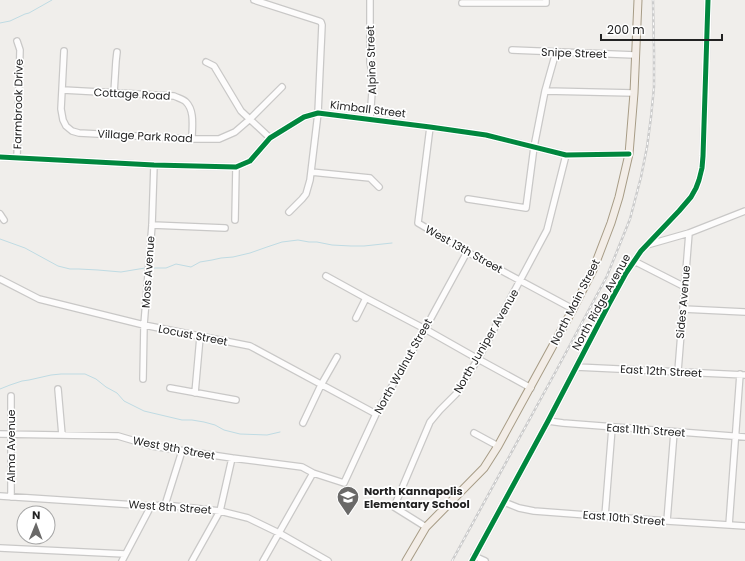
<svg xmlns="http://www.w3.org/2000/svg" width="745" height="561" font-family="Poppins,sans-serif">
<rect width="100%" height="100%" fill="#f0eeeb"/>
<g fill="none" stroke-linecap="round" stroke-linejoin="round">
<path stroke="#bfdbe3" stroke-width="1" d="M0,23l10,-2 15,-7 4,-1 23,-13
M0,239l25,9 33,18 12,3h9l19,1 23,2 24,-4
M152,268h14l10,-4 15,3 9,-5 12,-2 9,-2 12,-1 17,-4 17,-6 15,-5 16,-2 11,2h8l15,3 19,1h13l28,-3
M0,389l10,-4 12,-4 7,-1 22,-5 10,-1h24l11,5 10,8 11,6 7,8 20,10 38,9h10l12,2 11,3 9,5 16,4 27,1 13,-3"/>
<g stroke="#c9c8c7" stroke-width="8">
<path id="minor" d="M254,0l65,21 2,1 1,3 -4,88 -8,67 -4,14 -4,5 -13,13
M370,0v62l3,17 -3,40
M462,3h84v-3
M17,41l3,9 -3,108
M512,50l123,5
M64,51l-3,58 2,11 3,6 6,5 7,2 113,6h27l16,-7 15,-13 32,-32
M206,62l8,4 27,45 29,27
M63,90l111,6c4,2 9,3 12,6 9,9 6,25 6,37
M545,91l89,2
M114,93l2,-32 1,-9
M430,127l-12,96 49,29 106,57
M0,157l154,8 82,2 14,-6 20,-23 34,-21 14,-4 112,14 56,8 80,20 63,-1
M311,172l59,6 9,9
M468,199l58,9 8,-61 11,-56 11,-39
M0,214l4,6
M235,220l1,-53
M152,225l73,3
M647,245l42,-12 56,-22
M634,261l51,26
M326,276l40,22 59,31 53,30 53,29
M0,279l39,20 105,26 106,21 126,68
M683,309l62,3
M356,318l10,-20
M576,367l169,8
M678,371l11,-138
M143,379l1,-54 8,-100 2,-60
M170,388l66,12
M58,389l4,46
M195,393l5,-56
M11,396v101
M548,421l15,2 182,14
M303,423l18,-38 16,-28
M474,433l24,13
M0,434l118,2 34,10 80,12 70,9 11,6 31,10 32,-69 49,-85 42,-77
M0,496l151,10 14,-1 55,6 28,7 31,15 49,28
M504,502l15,6 15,3 133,10 78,5
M165,505l17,-54
M605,516l7,-88
M667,521l7,-89
M729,525l11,-151
M426,527l-32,-20 36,-85 10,-12 16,-16 22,-35 69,-129 19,-75
M0,548l125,6
M474,556l11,5
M122,561l29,-55
M192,561l28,-50 12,-53
M263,561l50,-88
M472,561l76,-140 61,-117 17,-31 15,-22 38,-40 12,-14 5,-9 3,-8 3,-12 1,-12 5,-156"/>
</g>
<g stroke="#a79c86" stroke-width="9">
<path id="major" d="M406,561l20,-34 58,-59 14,-22 75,-137 20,-39 18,-47 8,-26 10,-43 5,-61 4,-93"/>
</g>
<use href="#minor" stroke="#fdfcfc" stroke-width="5.5"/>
<use href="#major" stroke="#f3ede7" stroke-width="7"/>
<g stroke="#ccc" stroke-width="2.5">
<path id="rail" d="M452,561l104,-190 51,-95 23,-57 11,-42 6,-30 4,-30 3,-30v-35l-1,-52"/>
</g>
<use href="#rail" stroke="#fff" stroke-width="1" stroke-dasharray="3" stroke-linecap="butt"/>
<g stroke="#fff" stroke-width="8">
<path id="cycleway" d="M0,157l154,8 82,2 14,-6 20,-23 34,-21 14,-4 112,14 56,8 80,20 63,-1
M472,561l76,-140 61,-117 17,-31 15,-22 38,-40 12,-14 5,-9 3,-8 3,-12 1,-12 5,-156"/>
</g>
<use href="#cycleway" stroke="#00873e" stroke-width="5"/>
</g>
<defs>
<g id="school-pin" transform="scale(1.15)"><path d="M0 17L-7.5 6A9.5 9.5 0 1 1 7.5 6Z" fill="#6a6968" stroke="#fff"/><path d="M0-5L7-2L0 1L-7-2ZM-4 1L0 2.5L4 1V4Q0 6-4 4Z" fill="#fff"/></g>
</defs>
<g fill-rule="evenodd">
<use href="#school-pin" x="348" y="497"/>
</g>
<g text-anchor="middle" stroke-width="3.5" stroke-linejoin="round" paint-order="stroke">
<g font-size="11" fill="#222" stroke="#fff">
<text transform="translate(574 53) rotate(2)" y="4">Snipe Street</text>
<text transform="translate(371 60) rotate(-92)" y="4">Alpine Street</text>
<text transform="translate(132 94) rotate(3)" y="4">Cottage Road</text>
<text transform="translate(18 104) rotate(-89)" y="4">Farmbrook Drive</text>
<text transform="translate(368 109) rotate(7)" y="4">Kimball Street</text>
<text transform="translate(145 136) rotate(3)" y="4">Village Park Road</text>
<text transform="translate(464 249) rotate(29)" y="4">West 13th Street</text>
<text transform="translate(148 272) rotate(-86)" y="4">Moss Avenue</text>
<text transform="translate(575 302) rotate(-63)" y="4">North Main Street</text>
<text transform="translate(601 302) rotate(-61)" y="4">North Ridge Avenue</text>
<text transform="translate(683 302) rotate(-85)" y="4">Sides Avenue</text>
<text transform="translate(193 335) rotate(11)" y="4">Locust Street</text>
<text transform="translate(486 341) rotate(-60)" y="4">North Juniper Avenue</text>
<text transform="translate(403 366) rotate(-61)" y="4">North Walnut Street</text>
<text transform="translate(661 371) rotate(3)" y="4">East 12th Street</text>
<text transform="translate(646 430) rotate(4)" y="4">East 11th Street</text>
<text transform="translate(11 446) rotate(-90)" y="4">Alma Avenue</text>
<text transform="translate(174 448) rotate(11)" y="4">West 9th Street</text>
<text transform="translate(170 507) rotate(4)" y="4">West 8th Street</text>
<text transform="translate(624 518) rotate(5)" y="4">East 10th Street</text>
</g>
<g font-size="11" font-weight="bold" fill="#222" stroke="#fff" text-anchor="start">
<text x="364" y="495">North Kannapolis<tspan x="364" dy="13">Elementary School</tspan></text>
</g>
</g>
<g transform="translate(36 525) rotate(1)"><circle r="19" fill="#ffffff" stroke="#a7a7a7"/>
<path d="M0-3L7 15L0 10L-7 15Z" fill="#6a6968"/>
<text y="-6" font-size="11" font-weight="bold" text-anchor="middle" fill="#222222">N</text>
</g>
<path d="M601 34v6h121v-6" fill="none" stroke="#222222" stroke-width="2"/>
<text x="607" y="34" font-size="12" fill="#222222" stroke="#ffffff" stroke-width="3" paint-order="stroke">200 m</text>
</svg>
